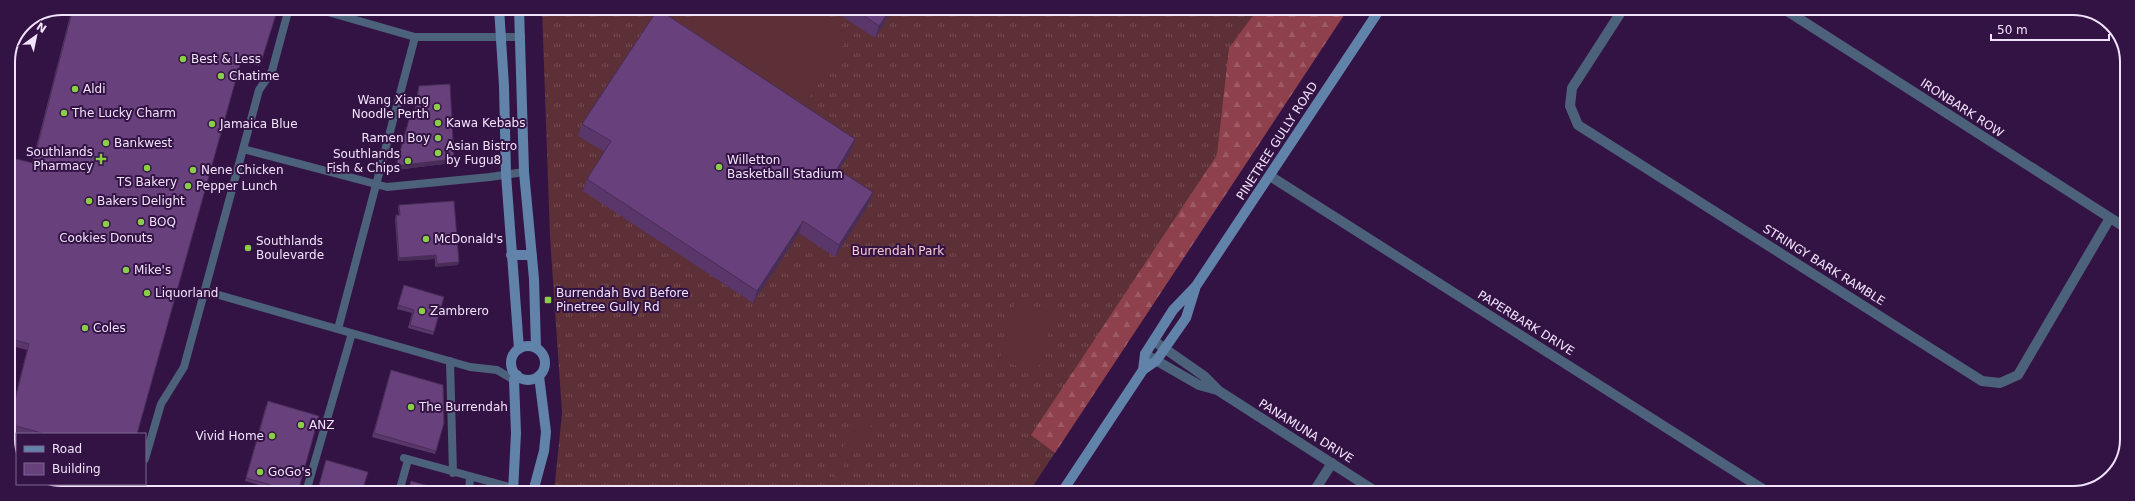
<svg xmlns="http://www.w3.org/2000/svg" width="2135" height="501" font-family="'DejaVu Sans',sans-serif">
<defs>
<pattern id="grass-tufts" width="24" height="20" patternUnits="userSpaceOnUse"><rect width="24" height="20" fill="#5c3036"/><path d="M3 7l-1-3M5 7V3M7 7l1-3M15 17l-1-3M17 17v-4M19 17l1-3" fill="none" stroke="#744e54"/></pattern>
<pattern id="forest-firs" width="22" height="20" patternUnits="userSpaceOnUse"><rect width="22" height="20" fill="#8e404c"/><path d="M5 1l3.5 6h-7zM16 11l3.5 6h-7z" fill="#9e5b67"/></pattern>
</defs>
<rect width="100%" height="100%" fill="#331344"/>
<path fill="url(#grass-tufts)" d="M542,8l806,1 -319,483h-475l8,-79 -12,-176z"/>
<path fill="url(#forest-firs)" d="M1258,9h90l-293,444 -24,-18 186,-280 12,-107z"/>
<path fill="#5c3036" d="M697,8h111l41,28 -46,72 -120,-79z
M1015,302l39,11 -16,58 -39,-10z
M867,413l9,6 -40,57 -9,-6z"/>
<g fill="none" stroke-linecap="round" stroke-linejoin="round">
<path stroke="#4c617a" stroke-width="8" d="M314,8l101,29h106
M243,149l144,38 103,-10 34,-5
M205,291l265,76 27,3 17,10
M338,329l77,-292
M450,361l3,112
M404,458l109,30
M145,459l16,-55 23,-37 75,-277 13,-19 17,-63
M136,492l2,-8
M306,492l46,-159
M399,492l9,-32
M469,492l1,-15"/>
<path stroke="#4c617a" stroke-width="10" d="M1623,9l-51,79 -2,18 8,19 404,256 18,2 18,-8 92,-157
M1784,9l342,219
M1270,176l499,317
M1313,493l19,-30"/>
<path stroke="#4c617a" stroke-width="10" d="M1154,341l50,35 15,15 159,102
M1145,354l54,31 18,5"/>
<path stroke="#6183aa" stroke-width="10" d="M499,8l5,78 2,88 13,175
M519,8l5,164 10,107 2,69
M511,255h21
M511 363a17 17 0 1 1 34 0a17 17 0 1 1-34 0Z
M1143,370l2,-16 28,-44 23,-24 184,-277
M55,484l24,8
M513,492l3,-59 -2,-53 3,-5
M533,492l11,-41 2,-19 -7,-56
M1062,492l81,-122 13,-9 30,-43 9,-29"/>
</g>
<path fill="#59376b" d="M72,8h206l-19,58 -18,-6 -104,374h-117l-12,-3v-6l19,-75 -19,-5v-188l24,6z
M835,8h59l-19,30 -41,-27z
M419,86l33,77 -57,7 14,-51 5,-4 4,-26z
M582,124l273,15 -4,12 -12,19 34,22 -4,12 -34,53 -36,-24 -46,70 -170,-112 4,-12 18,-27 -27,-16z
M399,205l59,60 -23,2v-8l-37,2 -3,-42 1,-4h3l-1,-7z
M404,285l30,47 -1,3 -25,-7 4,-15 -15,-4z
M390,373l46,78 -1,3 -63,-17z
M266,405l32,87h-15l-38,-11z
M325,463l37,29h-45z"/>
<path fill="#482d57" d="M891,8h3l-19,30 4,-12z
M855,139l-4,12 -19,30 5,-12z
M454,159l-2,4 -57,7 1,-4z
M873,192l-4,12 -34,53 4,-12z
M803,221l-4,12 -46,70 4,-12z
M436,255l-1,4 -37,2 1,-3z
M459,262l-1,3 -23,2 2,-3z"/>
<path fill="#67407c" stroke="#482d57" d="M73,8h205l-16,51 -19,-5 -106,380h-92l-36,-10 20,-80 -21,-6v-181l25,6z
M853,8h38l-12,18z
M658,9l197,130 -18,30 36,23 -34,53 -36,-24 -46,70 -170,-112 24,-38 -29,-17z
M450,84l4,75 -58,7 14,-50 5,-1 4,-29z
M454,201l5,61 -22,2 -1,-9 -37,3 -3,-43h4l-1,-10z
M404,285l40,12 -10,35 -24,-7 4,-15 -16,-5z
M391,370l52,15 1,38 -8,28 -62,-18z
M268,401l51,15 -21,76h-2l-50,-14z
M326,460l42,12 -6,20h-36l-8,-3z
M411,481l38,11h-41z"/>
<g fill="#8ace47" stroke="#331344" stroke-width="1.5">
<circle cx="183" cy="59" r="4"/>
<circle cx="221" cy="76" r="4"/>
<circle cx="75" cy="89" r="4"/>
<circle cx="437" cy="107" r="4"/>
<circle cx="64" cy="113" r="4"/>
<circle cx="438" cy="123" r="4"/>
<circle cx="212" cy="124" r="4"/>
<circle cx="438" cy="138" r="4"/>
<circle cx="106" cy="143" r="4"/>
<circle cx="438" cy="153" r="4"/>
<path d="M99 153h4v4h4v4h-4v4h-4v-4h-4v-4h4z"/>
<circle cx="408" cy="161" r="4"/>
<circle cx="719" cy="167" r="4"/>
<circle cx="147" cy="168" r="4"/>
<circle cx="193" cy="170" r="4"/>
<circle cx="188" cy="186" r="4"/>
<circle cx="89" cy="201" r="4"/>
<circle cx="141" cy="222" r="4"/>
<circle cx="106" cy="224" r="4"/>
<circle cx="426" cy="239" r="4"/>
<circle cx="248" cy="248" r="4"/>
<circle cx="126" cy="270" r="4"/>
<circle cx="147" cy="293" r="4"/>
<rect x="544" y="296" width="8" height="8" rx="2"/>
<circle cx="422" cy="311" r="4"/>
<circle cx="85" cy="328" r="4"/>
<circle cx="411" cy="407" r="4"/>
<circle cx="301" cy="425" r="4"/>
<circle cx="272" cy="436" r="4"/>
<circle cx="260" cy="472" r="4"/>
</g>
<g text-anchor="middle" stroke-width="4" stroke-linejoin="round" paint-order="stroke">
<g font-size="12" fill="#f2e3fc" stroke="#331344" text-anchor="start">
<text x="191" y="63">Best &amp; Less</text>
<text x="229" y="80">Chatime</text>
<text x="83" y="93">Aldi</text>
<text x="429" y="104" text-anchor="end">Wang Xiang<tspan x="429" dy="14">Noodle Perth</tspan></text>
<text x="72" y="117">The Lucky Charm</text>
<text x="446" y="127">Kawa Kebabs</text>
<text x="220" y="128">Jamaica Blue</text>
<text x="430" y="142" text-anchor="end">Ramen Boy</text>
<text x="114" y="147">Bankwest</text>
<text x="446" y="150">Asian Bistro<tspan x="446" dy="14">by Fugu8</tspan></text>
<text x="93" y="156" text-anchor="end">Southlands<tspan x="93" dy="14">Pharmacy</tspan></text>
<text x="400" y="158" text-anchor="end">Southlands<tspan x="400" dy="14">Fish &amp; Chips</tspan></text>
<text x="727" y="164">Willetton<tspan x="727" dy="14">Basketball Stadium</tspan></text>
<text x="201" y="174">Nene Chicken</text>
<text x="147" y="186" text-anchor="middle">TS Bakery</text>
<text x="196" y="190">Pepper Lunch</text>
<text x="97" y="205">Bakers Delight</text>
<text x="149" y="226">BOQ</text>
<text x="106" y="242" text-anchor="middle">Cookies Donuts</text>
<text x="434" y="243">McDonald's</text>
<text x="256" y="245">Southlands<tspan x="256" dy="14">Boulevarde</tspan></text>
<text x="134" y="274">Mike's</text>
<text x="155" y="297">Liquorland</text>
<text x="556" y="297">Burrendah Bvd Before<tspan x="556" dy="14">Pinetree Gully Rd</tspan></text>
<text x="430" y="315">Zambrero</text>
<text x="93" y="332">Coles</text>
<text x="419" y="411">The Burrendah</text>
<text x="309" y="429">ANZ</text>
<text x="264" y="440" text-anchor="end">Vivid Home</text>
<text x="268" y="476">GoGo's</text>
</g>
<g font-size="12" fill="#f2e3fc" stroke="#331344">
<text transform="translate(1962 108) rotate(33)" y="4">IRONBARK ROW</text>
<text transform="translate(1277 141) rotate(-57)" y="4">PINETREE GULLY ROAD</text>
<text transform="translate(1824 265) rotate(32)" y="4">STRINGY BARK RAMBLE</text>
<text transform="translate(1526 323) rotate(32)" y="4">PAPERBARK DRIVE</text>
<text transform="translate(1306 431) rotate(32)" y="4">PANAMUNA DRIVE</text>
</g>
<g font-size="12" fill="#facbcf" stroke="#331344">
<text x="898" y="255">Burrendah Park</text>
</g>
</g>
<path d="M0 0H2135V501H0ZM62 15H2073A47 47 0 0 1 2120 62V439A47 47 0 0 1 2073 486H62A47 47 0 0 1 15 439V62A47 47 0 0 1 62 15Z" fill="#331344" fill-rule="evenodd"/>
<path fill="none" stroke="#f2e3fc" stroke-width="2" d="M62 15H2073A47 47 0 0 1 2120 62V439A47 47 0 0 1 2073 486H62A47 47 0 0 1 15 439V62A47 47 0 0 1 62 15Z"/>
<rect x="16" y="433" width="130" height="52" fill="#331344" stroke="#7f668e"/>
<rect x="24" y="446" width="20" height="6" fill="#6183aa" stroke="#7f668e"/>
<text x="52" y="453" font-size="12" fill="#f2e3fc">Road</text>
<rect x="24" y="463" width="20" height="12" fill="#67407c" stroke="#7f668e"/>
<text x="52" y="473" font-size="12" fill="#f2e3fc">Building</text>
<g transform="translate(36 36) rotate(33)" stroke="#331344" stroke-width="3" paint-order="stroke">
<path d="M0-3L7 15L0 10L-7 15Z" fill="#f2e3fc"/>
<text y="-6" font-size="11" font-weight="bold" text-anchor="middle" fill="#f2e3fc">N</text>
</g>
<path d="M1991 34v6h118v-6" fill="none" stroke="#f2e3fc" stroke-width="2"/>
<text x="1997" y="34" font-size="12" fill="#f2e3fc" stroke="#331344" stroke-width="3" paint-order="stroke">50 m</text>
</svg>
